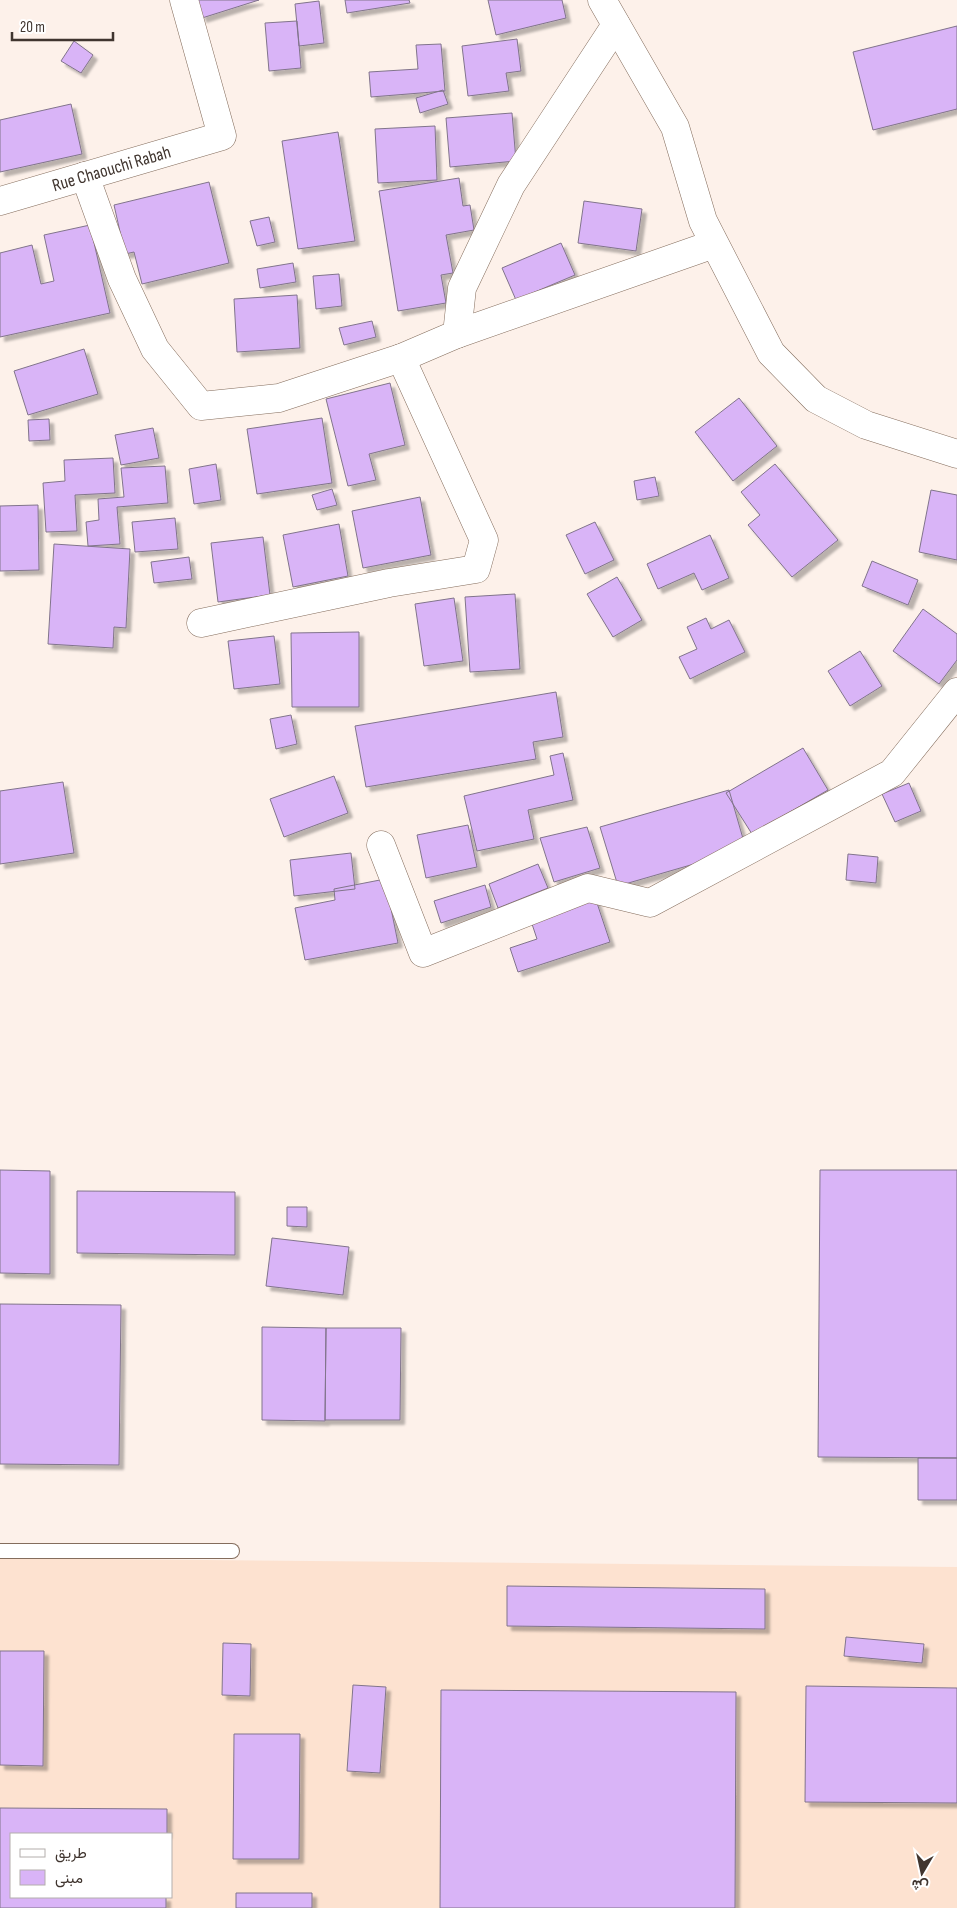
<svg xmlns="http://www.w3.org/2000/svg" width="957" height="1908" font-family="'Sofia Sans Condensed',Vazirmatn,sans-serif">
<defs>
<filter id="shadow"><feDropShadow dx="4.5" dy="4.5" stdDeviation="1" flood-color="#0004"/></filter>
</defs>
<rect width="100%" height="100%" fill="#fdf1ea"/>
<path fill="#fde2d0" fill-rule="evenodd" d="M0,1558l957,9v341h-957zM11,1834h160v63h-160z"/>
<path fill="#d9b4f7" stroke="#81748b" filter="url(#shadow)" d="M197,0h62l-57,18z
M345,0h64l1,3 -63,10z
M488,0h74l4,18 -70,17z
M319,1l5,42 -25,3 -4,-42z
M297,21l4,47 -32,3 -4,-48z
M957,26v83l-84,21 -20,-78z
M517,39l4,32 -15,2 3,18 -41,5 -6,-50z
M74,41l19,14 -12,18 -20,-12z
M441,44l4,47 -74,6 -2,-25 49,-3 -2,-24z
M443,90l5,14 -28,9 -4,-15z
M71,104l11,50 -82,18v-52z
M512,113l4,48 -66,6 -4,-49z
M435,126l2,54 -59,3 -3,-54z
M338,132l17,109 -57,8 -16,-108z
M459,178l4,28 7,-1 4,25 -28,5 7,38 -12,2 5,28 -48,8 -19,-120z
M209,182l20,81 -87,21 -8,-32 -9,2 -11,-49z
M584,201l58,8 -6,42 -58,-8z
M269,217l6,25 -18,4 -7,-25z
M90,225l20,88 -110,24v-84l32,-8 9,39 13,-3 -10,-46z
M561,243l14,32 -59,25 -14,-32z
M293,263l3,19 -36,6 -3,-19z
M339,274l3,32 -26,3 -3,-33z
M297,295l3,53 -63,4 -3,-53z
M372,321l4,16 -32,8 -5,-17z
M84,349l14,45 -70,21 -14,-44z
M390,383l15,62 -36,9 7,26 -28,6 -22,-87z
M739,398l38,48 -44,35 -38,-49z
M322,418l10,65 -75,11 -10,-65z
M49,419l1,21 -21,1 -1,-21z
M153,428l6,30 -38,7 -6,-30z
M113,458l2,35 -40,2 2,36 -31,1 -3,-49 22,-2 -1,-21z
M216,464l5,36 -27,4 -5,-35z
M775,464l63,76 -46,37 -44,-52 12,-10 -19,-23z
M165,466l3,37 -51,4 3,37 -32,2 -2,-24 13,-2 -1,-21 26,-2 -3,-29z
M655,477l4,19 -22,4 -3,-19z
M332,489l5,16 -20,5 -5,-15z
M931,490l26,5v65l-38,-8z
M420,497l11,58 -68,13 -11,-57z
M38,505l1,65 -39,1v-65z
M175,518l3,31 -43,3 -3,-30z
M595,522l19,38 -29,14 -19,-39z
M339,524l9,52 -55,11 -10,-52z
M710,535l19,43 -27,12 -8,-17 -36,16 -11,-25z
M263,537l7,58 -52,7 -7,-59z
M54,544l76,5 -4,79 -12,-1 -1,21 -65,-4z
M189,557l3,22 -38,4 -3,-21z
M872,561l46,19 -10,25 -46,-19z
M617,577l25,43 -29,17 -26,-43z
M515,594l5,75 -50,3 -5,-75z
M454,598l9,63 -39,5 -9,-62z
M923,609l34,25v26l-18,24 -46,-33z
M706,618l5,11 18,-9 16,32 -55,27 -11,-22 18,-8 -10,-22z
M359,632v75h-67l-1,-74z
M274,636l6,48 -46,5 -6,-48z
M860,651l22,35 -32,20 -22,-35z
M556,692l7,45 -30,5 3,17 -170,28 -11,-61z
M291,715l6,29 -21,5 -6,-30z
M803,748l25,42 -76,44 -26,-41z
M563,753l10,47 -45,10 6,29 -57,12 -13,-55 90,-21 -4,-19z
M334,776l14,37 -64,24 -14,-38z
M63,782l11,71 -74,11v-73z
M909,783l12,28 -26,11 -13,-28z
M729,790l17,59 -128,37 -18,-59z
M468,825l9,42 -51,11 -9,-43z
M587,827l13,41 -46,14 -14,-44z
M351,853l4,36 -61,7 -4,-36z
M848,854l30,3 -2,26 -30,-3z
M538,864l10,24 -50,20 -9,-24z
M385,879l13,64 -93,17 -10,-52 40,-8 -1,-11z
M485,885l6,22 -50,16 -7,-22z
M595,897l15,45 -92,30 -8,-24 27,-9 -7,-21z
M0,1170l50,1v103l-50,-1z
M820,1170h137v288l-139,-1z
M77,1191l158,1v63l-158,-2z
M287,1207h20v20l-20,-1z
M272,1238l77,9 -6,48 -77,-9z
M0,1304l121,1 -2,160 -119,-1z
M262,1327l64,1 -1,93 -63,-1z
M326,1328h75l-1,92h-75z
M918,1458h39v42h-39z
M507,1586l258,3v40l-258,-3z
M846,1637l78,7 -2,19 -78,-7z
M223,1643l28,1 -1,52 -28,-1z
M0,1651h44l-1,115 -43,-1z
M353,1685l33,2 -6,86 -33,-2z
M806,1686l151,2v115l-152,-1z
M441,1690l295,2 -1,216h-295z
M234,1734h66l-1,125h-66z
M0,1808l167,1v25h-156v63h155v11h-166z
M236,1893h76v15h-76z"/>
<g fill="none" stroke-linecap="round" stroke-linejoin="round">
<g stroke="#846d5d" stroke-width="16">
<path id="service" d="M0,1551h232"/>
</g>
<g stroke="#846d5d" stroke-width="29">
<g id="minor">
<path d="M602,0l73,127 28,94 68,132 45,46 50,26 91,29"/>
<path d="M616,25l-105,160 -49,103 -5,46 257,-90"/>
<path d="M85,176l37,103 33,70 46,57 78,-8 122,-40"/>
<path id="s1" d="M0,201l222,-65 -38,-136"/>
<path d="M201,623l188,-40 87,-14 8,-29 -83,-182 56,-24"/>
<path d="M381,845l42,108 165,-65 62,15 242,-130 65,-81"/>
</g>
</g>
<use href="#service" stroke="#fff" stroke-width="14"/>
<use href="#minor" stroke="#fff" stroke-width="28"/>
</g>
<g text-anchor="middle" stroke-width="5" stroke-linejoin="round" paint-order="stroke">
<g font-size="18" fill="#40352f" stroke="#fff">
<text dy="6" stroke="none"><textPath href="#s1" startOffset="116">Rue Chaouchi Rabah</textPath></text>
</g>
</g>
<rect x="10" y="1833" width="162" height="65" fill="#ffffff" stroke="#b3aeac"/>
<rect x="20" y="1849" width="25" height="8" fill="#ffffff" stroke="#b3aeac"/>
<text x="55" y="1858" font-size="15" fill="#40352f">طريق</text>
<rect x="20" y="1870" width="25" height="15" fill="#d9b4f7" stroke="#b3aeac"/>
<text x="55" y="1883" font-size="15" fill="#40352f">مبنى</text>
<g transform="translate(922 1873) rotate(189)" stroke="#ffffff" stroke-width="4" paint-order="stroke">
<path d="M0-4L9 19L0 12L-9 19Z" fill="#40352f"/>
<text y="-8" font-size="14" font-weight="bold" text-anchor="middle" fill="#40352f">ش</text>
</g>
<path d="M12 32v8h101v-8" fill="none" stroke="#40352f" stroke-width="2.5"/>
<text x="20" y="32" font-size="15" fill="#40352f" stroke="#ffffff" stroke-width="4" paint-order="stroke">20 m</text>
</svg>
